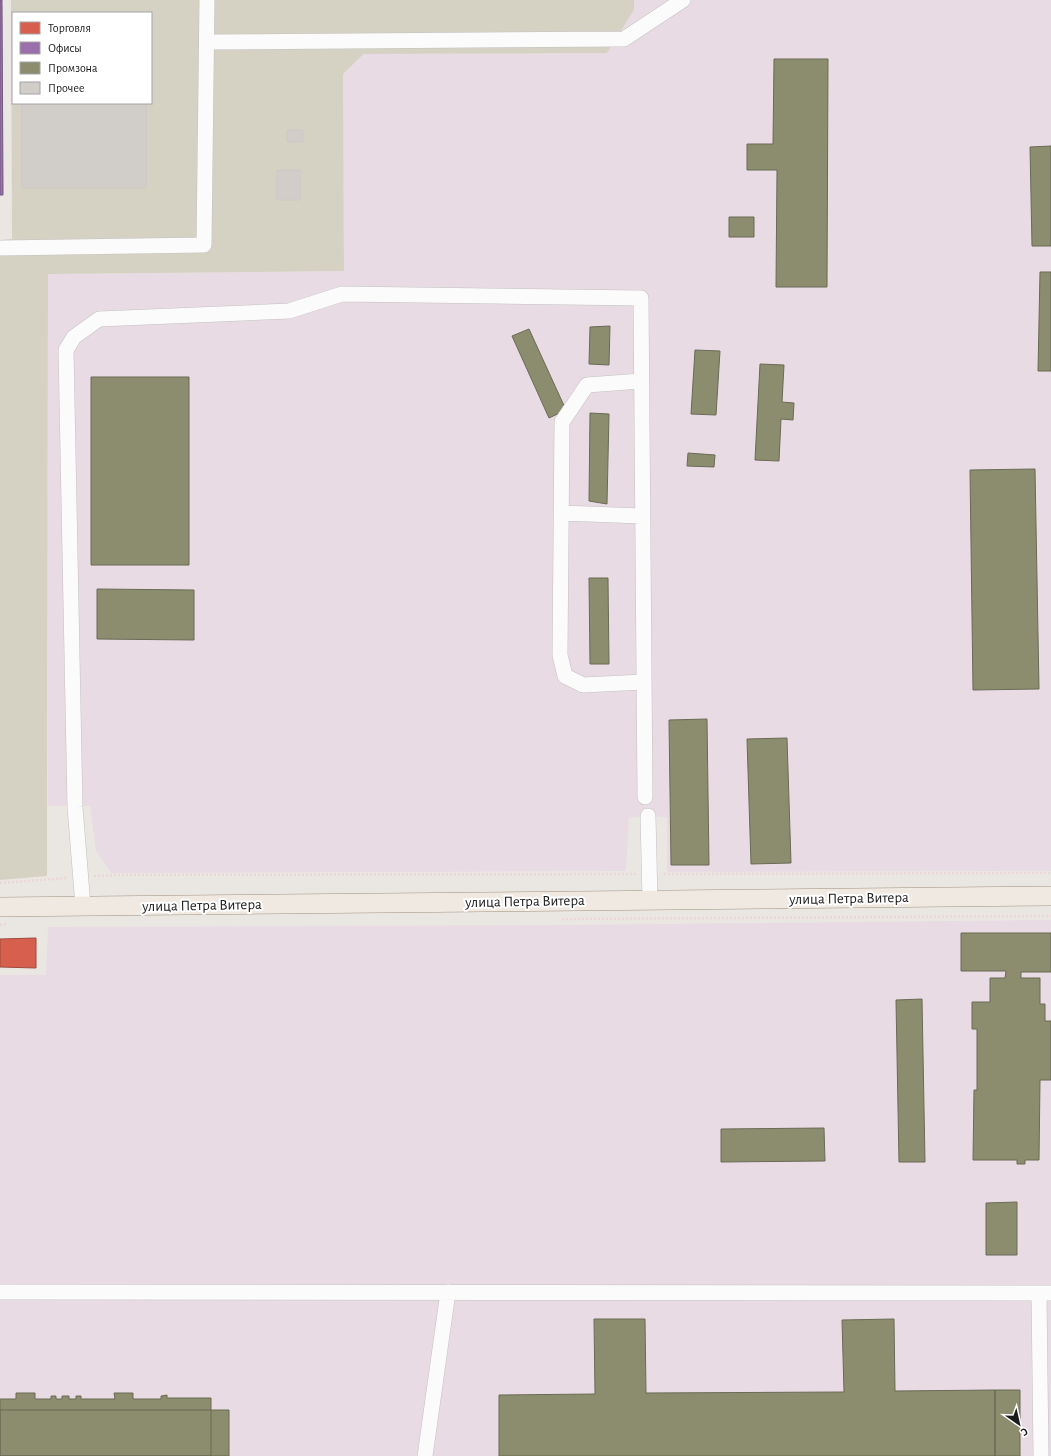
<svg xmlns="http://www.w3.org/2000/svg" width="1051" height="1456" font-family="'Alegreya Sans',sans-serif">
<rect width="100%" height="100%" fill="#eae7e2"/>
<path fill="#e9dbe4" d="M634,0h417v871l-384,1v-55l-19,-1 -19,2 -3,53 -515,2 -15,-22 -6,-45h-42v-532l296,-3 -1,-197 22,-20 242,-1 27,-43z
M1051,920v536h-1051v-481h46l2,-48 517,-2z"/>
<path fill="#d5d2c4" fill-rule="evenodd" d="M11,0h623v10l-27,43 -243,1 -21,20 1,197 -296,3 -1,602 -47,4v-640l12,-1zM13,13h138v90h-138z"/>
<path fill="#d6604d" stroke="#9e4b3e" d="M36,938v30l-36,-1v-28z"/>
<path fill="#9970ab" stroke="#735680" d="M0,0h2l1,195h-3z"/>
<path fill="#8c8c6e" stroke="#6a6a55" d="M774,59h54l-1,228h-51l1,-117h-30v-26h26z
M1051,146v100h-19l-2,-99z
M729,217h25v20h-25z
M1040,272h11v99h-13z
M610,326l-1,39 -20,-1 1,-37z
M529,329l37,81 -17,8 -37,-82z
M695,350l25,1 -4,64 -25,-1z
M760,364l24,1 -2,37 12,1 -1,17 -12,-1 -2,42 -24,-1z
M91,377h98v188h-98z
M590,413l19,1 -2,90 -18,-3z
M688,453l27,2 -1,12 -27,-1z
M1035,469l4,220 -66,1 -3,-220z
M589,578h19l1,86h-19z
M97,589l97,1v50l-97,-1z
M707,719l2,146h-38l-2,-145z
M787,738l4,125 -40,1 -4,-125z
M961,933h90v39h-30v6h19v26h5v17h6v59h-11l-1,80h-14v4h-8v-4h-44l1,-70h3v-61h-5v-27h18v-24h15l1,-7h-45z
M922,999l3,163h-26l-3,-162z
M824,1128l1,33 -104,1v-33z
M1017,1202v53h-31v-52z
M594,1319h51l1,74 198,-1 -2,-72 52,-1 1,72 100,-1v66h-496v-61l96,-1z
M995,1390h25v66h-25z
M16,1393h19v6h16v-3h5v3h6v-3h7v3h7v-3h5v3h34l-1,-6h19v6h28v-3l6,-1v3h44v58h-211v-57h16z
M0,1410h229v46h-229z"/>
<path fill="#d1cdc9" stroke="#cec8c4" d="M22,103h124v85h-124z
M287,130h16v12h-16z
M277,170h23v30h-23z"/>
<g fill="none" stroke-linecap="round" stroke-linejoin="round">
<g stroke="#c2c1bf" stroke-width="16">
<path id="minor" d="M207,42l417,-3 59,-39
M0,248l204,-3 3,-245
M641,381l-54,4 -25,37 -2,233 5,21 18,9 61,-3
M561,513l81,3
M648,816l2,84
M83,906l-8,-99 -9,-457 8,-13 25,-18 190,-8 53,-17 299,4 4,499
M0,1292l1051,1
M1039,1293l2,163
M425,1456l23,-164"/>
</g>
<g stroke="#a09280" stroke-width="20">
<path id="major" d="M0,907l1051,-11"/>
</g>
<path stroke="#ead7d6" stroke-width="2.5" stroke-dasharray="2 2" stroke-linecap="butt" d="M664,874l387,-1
M94,876l22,-1 521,-1
M0,883l67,-5
M562,919l489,-3
M0,925l7,-1"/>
<use href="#minor" stroke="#fcfbfb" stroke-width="15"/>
<use href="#major" stroke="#f0e9e2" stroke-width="19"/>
</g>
<g text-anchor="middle" stroke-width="4" stroke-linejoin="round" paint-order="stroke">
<g font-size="15" fill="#1b1b1b" stroke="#fff">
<text transform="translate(849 898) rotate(-1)" y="5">улица Петра Витера</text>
<text transform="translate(525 901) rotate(-1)" y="5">улица Петра Витера</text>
<text transform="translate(202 905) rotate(-1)" y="5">улица Петра Витера</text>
</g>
</g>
<rect x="12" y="12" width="140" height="92" fill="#ffffff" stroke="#a4a4a4"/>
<rect x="20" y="22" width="20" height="12" fill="#d6604d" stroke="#a4a4a4"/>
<text x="48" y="32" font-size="12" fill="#1b1b1b">Торговля</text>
<rect x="20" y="42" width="20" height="12" fill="#9970ab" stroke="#a4a4a4"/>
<text x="48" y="52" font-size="12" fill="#1b1b1b">Офисы</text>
<rect x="20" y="62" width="20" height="12" fill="#8c8c6e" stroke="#a4a4a4"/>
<text x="48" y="72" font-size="12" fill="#1b1b1b">Промзона</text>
<rect x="20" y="82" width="20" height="12" fill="#d1cdc9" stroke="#a4a4a4"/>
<text x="48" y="92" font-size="12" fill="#1b1b1b">Прочее</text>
<g transform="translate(1019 1424) rotate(146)" stroke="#ffffff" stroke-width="3" paint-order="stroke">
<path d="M0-3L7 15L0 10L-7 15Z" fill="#1b1b1b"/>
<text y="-6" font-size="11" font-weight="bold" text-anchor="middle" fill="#1b1b1b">С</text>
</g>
</svg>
